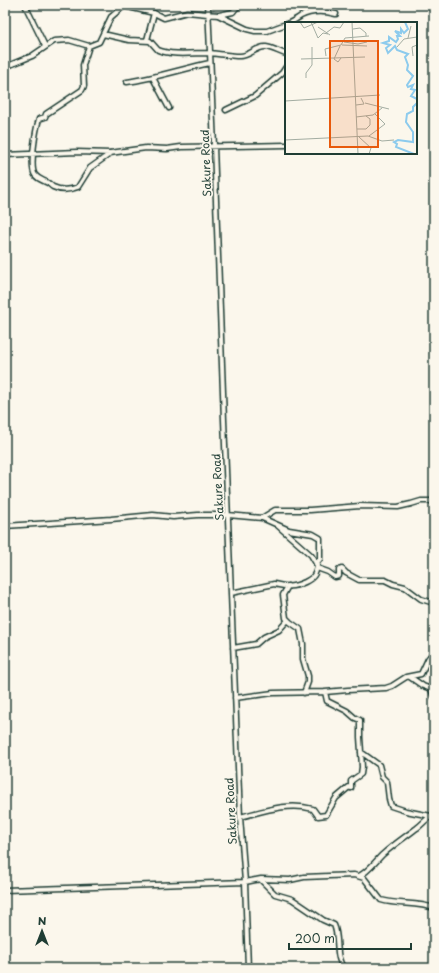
<svg xmlns="http://www.w3.org/2000/svg" width="439" height="973" font-family="'Playpen Sans',sans-serif">
<rect width="100%" height="100%" fill="#fbf7ec"/>
<filter id="ink" filterUnits="userSpaceOnUse"><feTurbulence type="fractalNoise" baseFrequency=".025" numOctaves="2"/><feDisplacementMap in="SourceGraphic" scale="8" xChannelSelector="R" yChannelSelector="G"/><feConvolveMatrix kernelMatrix="1 2 1 2 8 2 1 2 1" color-interpolation-filters="sRGB"/></filter>
<g filter="url(#ink)">
<g fill="none" stroke-linecap="round" stroke-linejoin="round">
<g stroke="#1f3d34" stroke-width="7">
<path id="minor" d="M25,5l20,41
M208,5l6,141 10,274 16,397 5,65 3,86
M124,6l30,7 10,5 23,-6 31,3 29,14 8,2h12l19,-7
M219,15l14,-3 3,-4 6,-3
M289,23c4,-2 8,-4 12,-7 11,-6 23,-5 35,-2
M103,34l26,6 21,1 8,9c15,6 35,3 52,3 10,1 20,3 30,3 10,0 17,-10 26,-9 7,1 13,5 20,7
M147,40l7,-27
M89,46l-6,19 1,21 -2,4 -36,24 -1,3 -6,2c-3,10 -10,48 -4,56 4,5 8,5 13,8 2,1 3,3 5,4 8,4 17,3 25,0l12,-19 17,-12 3,-3
M5,67l27,-11 22,-15 15,-1 20,6 10,-4 12,-25 14,-12
M153,78l16,30
M127,82c28,-4 55,-13 83,-19
M226,110l29,-14 27,-23 4,-6
M5,155l72,-3 33,1 36,-5 21,1 14,-2 105,-2
M262,518l27,12 24,4 7,4v21l-4,5
M5,526l106,-7 42,-4 20,2 25,-2h30l34,3 13,-8h35l50,-4 38,1 13,-3 10,-3h13
M317,568l11,4 7,5 4,-1v-6l3,-1 4,4 13,7h26l8,4 12,3 16,12 13,4
M288,586l-5,9 3,23 4,4 10,7 3,15v15l5,17v6l-4,11
M231,593l43,-9c13,3 18,4 31,-2 8,-4 11,-7 12,-17l-6,-10 -34,-30
M233,648l23,-4 8,-7 15,-7 9,-10
M410,677l13,9 8,3 3,8
M235,698l38,-5 52,-1 23,-2 38,-2 6,-2 14,-9 15,-3 7,-15 6,-8
M361,752l18,13 3,12 5,5 2,17 2,7 15,5 25,5
M240,817c24,-6 48,-15 73,-8l5,7 8,-1 10,-17 13,-11 2,1v-7l10,-7 1,-7 -2,-30v-17l-5,-2 -8,-7 -20,-10 -2,-9
M359,876c9,-4 16,-14 23,-21 11,-10 23,-18 35,-27 6,-4 10,-11 17,-13
M261,880l14,14 17,5 31,21 11,5c6,13 0,32 10,43
M5,890l240,-8 16,-3 29,1 14,-3 50,-2 10,3 17,22c17,5 36,2 53,8"/>
</g>
<use href="#minor" stroke="#fbf7ec" stroke-width="4"/>
</g>
</g>
<g text-anchor="middle" stroke-width="3.5" stroke-linejoin="round" paint-order="stroke">
<g font-size="11" fill="#1f3d34" stroke="#fbf7ec">
<text transform="translate(206 163) rotate(-92)" y="4">Sakure Road</text>
<text transform="translate(218 487) rotate(-93)" y="4">Sakure Road</text>
<text transform="translate(231 811) rotate(-93)" y="4">Sakure Road</text>
</g>
</g>
<g transform="translate(285 22)">
<rect width="132" height="132" fill="#fbf7ec"/>
<path fill="none" stroke="#8dcbed" stroke-width="2" d="M120,0l3,7 -4,4 -3,-4v4l-6,-2 5,5h-3l1,3 -2,3 -7,-5v4l-6,2 7,2 -4,3 2,5 7,-7 2,4 11,4 -3,3 3,8 -1,5 6,6 -6,9 1,2 5,-2 -2,4 4,1 -4,6 6,3M129,132l-18,-7 1,-3 -3,-2 4,-2 15,2v-10l-7,-10 1,-8 6,-3v-4l4,-4"/>
<path fill="none" stroke="#a3ada2" stroke-width="1" d="M15,0l4,6 14,-6M26,0l7,16 5,-5 5,1M67,0l6,132M33,5l12,8M68,7l7,-1 6,5v3M41,11l8,-6 6,1 4,-6M123,16l3,-12M59,20l14,2 9,-2M57,23l25,1M55,24l-6,13 4,3 3,-4M112,25l7,-8 13,-2M41,34l-1,-7 16,-4 4,-7 24,-2M128,34l-1,-9 5,-2M16,37l64,-2M21,56v-5l6,-8v-18M0,79l95,-6M80,81l24,6M71,83l8,-1 -3,-6M71,95l17,-2 9,-7M72,107h9l4,-4v-6l-4,-3M84,114l16,-12 -10,-10M74,115l12,11 -2,6M0,118l83,-4 14,5 12,-1"/>
<path fill="#e8590c" fill-opacity="0.15" stroke="#e8590c" stroke-width="2" d="M45,19h48v106h-48z"/>
<rect width="132" height="132" fill="none" stroke="#1f3d34" stroke-width="2"/>
</g>
<rect width="439" height="973" fill="none" stroke="#fbf7ec" stroke-width="20"/>
<rect x="10" y="10" width="419" height="953" fill="none" stroke="#1f3d34" stroke-width="1.5" filter="url(#ink)"/>
<g transform="translate(42 931)" stroke="#fbf7ec" stroke-width="3" paint-order="stroke">
<path d="M0-3L7 15L0 10L-7 15Z" fill="#1f3d34"/>
<text y="-6" font-size="11" font-weight="bold" text-anchor="middle" fill="#1f3d34">N</text>
</g>
<path d="M289 943v6h122v-6" fill="none" stroke="#1f3d34" stroke-width="2"/>
<text x="295" y="943" font-size="12" fill="#1f3d34" stroke="#fbf7ec" stroke-width="3" paint-order="stroke">200 m</text>
</svg>
